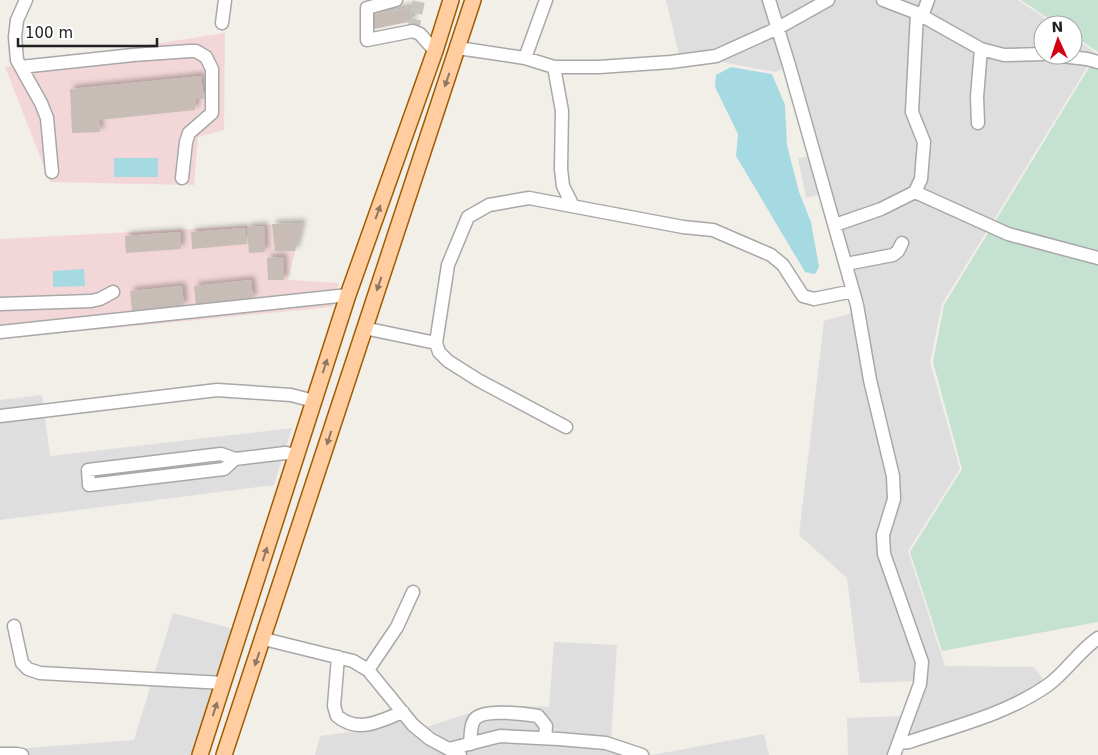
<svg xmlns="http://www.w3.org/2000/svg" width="1098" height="755" font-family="'DejaVu Sans',sans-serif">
<defs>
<filter id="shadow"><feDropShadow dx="4" dy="-4" stdDeviation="2.5" flood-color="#0004"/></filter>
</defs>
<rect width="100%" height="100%" fill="#f2eee8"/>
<path fill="#dfdede" d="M666,0h352l37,25h-12v30h30v-18l23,16 -154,251 -12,58 30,107 -52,82 37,115 89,1 16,22 -147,58 -3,8h-52l-1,-37 58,-2 12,-35 -57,2 -13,-105 -48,-43 25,-214 31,-9 -33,-118 -16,4 -8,-39 13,-4 -25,-88 -11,5 -96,-18z
M42,395l8,61 242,-28 -18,57 -274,35v-120z
M173,613l65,17 -47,125h-191v-5l134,-10z
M554,642l63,3 -6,96 41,14 112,-21 5,21h-454l5,-19 45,-6 35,-31 26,28 69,-22 54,2z"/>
<path fill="#f3d7d8" d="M225,33l-1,97 -26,7 -4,48 -144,-3 -45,-115z
M302,223l-14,57 51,3 -7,24 -332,32v-100z"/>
<path fill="#c4e1d1" d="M1021,0h77v52l-25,-17v-10h-15z
M1098,53v569l-156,29 -32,-99 52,-83 -29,-107 11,-57z"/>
<path fill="#a6dae2" d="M731,67l41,7 13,31 2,40 12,47 12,30 8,45 -4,7 -10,-2 -69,-116 2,-22 -23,-47 1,-12z
M114,158h44v19h-44z
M84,269l1,17 -32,1v-16z"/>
<path fill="#c7bdb6" filter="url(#shadow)" d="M410,7l3,14 -39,8 -3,-14z
M201,76l3,23h-8l-1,11 -96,10 1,12 -28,1 -2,-44z
M302,223l-7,28h-20l-3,-27z
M264,226l1,26 -16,1 -2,-26z
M245,228l2,16 -55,5 -1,-17z
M180,232l1,17 -55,4 -1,-17z
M283,257l1,23h-16l-1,-22z
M251,280l2,19 -57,6 -2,-19z
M182,286l2,20 -52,5 -2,-20z"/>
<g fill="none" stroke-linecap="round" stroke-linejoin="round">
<path stroke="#c8c5c0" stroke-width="12" stroke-dasharray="12 6" stroke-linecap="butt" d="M413,31l6,-31"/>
<g stroke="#a8a8a8" stroke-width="15">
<path id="minor" d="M26,0l-9,20 -2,17 2,23 24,43 6,15 5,54
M396,0l-29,8v32l46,-9 7,3 15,17
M769,0l20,65 68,240 13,75 23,96 1,23 -11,36 1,19 38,108 -2,22 -26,71
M883,0l34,13 64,36 -4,48 1,26
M922,16l6,-16
M222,23l3,-23
M458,48l67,10 29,9h45l72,-5 45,-6 62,-28 50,-28
M981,49l23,6 39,-1
M1053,55l34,4 11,3
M525,58l21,-58
M21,67l112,-12 57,-4h6l10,6 6,12v44l-23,20 -3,9 -4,36
M554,67l8,44 -1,58 2,17 10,20
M915,192l93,42 90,24
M835,225l46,-16 34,-17 6,-13 3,-37 -12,-30 5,-99
M846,264l47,-9 5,-4 4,-8
M0,304l91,-3 9,-2 13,-7
M364,328l72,15
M0,332l348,-37
M0,416l217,-26 74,5 23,6
M566,427l-88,-47 -30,-19 -9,-9 -3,-9 12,-78 20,-48 21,-12 40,-7 154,29 30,3 58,25 12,10 20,31 11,3 39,-8
M235,459l-14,-5 -133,16 1,15 135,-16 11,-10 50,-6 12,2
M14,626l8,37 6,6 12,4 184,10
M264,639l89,22 15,9 45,55 17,14 30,16
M338,657l-4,49 3,10c22,18 42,5 66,-4
M368,670l29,-43 16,-35
M899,743l10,-1c47,-16 98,-28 139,-57 18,-13 31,-34 50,-47
M470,744c1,-8 0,-21 6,-26 10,-9 49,-4 62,-2l8,10 -1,12
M449,749l51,-13 59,3 47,4 36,12
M0,754h17l5,1"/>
</g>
<g stroke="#9f5c00" stroke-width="18">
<path id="major" d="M200,755l148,-460 87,-244 16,-51
M224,755l249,-755"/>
</g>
<use href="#minor" stroke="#fff" stroke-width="12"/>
<use href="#major" stroke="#ffcda0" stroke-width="15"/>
</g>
<defs><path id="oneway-solid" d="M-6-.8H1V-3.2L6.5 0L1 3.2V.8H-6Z" transform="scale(1.25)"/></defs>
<g fill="#907760">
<use href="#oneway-solid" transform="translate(447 80) rotate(109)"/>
<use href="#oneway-solid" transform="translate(378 212) rotate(-70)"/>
<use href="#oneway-solid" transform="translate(379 284) rotate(109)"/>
<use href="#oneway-solid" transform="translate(325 366) rotate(-72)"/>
<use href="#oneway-solid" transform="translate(329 438) rotate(108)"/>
<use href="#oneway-solid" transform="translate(265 554) rotate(-72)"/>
<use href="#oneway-solid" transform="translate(257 659) rotate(109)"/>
<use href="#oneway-solid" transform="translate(215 709) rotate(-72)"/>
</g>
<g transform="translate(1058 40) rotate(357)"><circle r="24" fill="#ffffff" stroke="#a6a6a6"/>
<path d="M0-4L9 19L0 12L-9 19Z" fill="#d30013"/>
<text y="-8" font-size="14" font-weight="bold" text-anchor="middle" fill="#212121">N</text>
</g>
<path d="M18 38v8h139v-8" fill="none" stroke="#212121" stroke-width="2.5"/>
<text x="25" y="38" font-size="15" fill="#212121" stroke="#ffffff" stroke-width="4" paint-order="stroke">100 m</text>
</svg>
